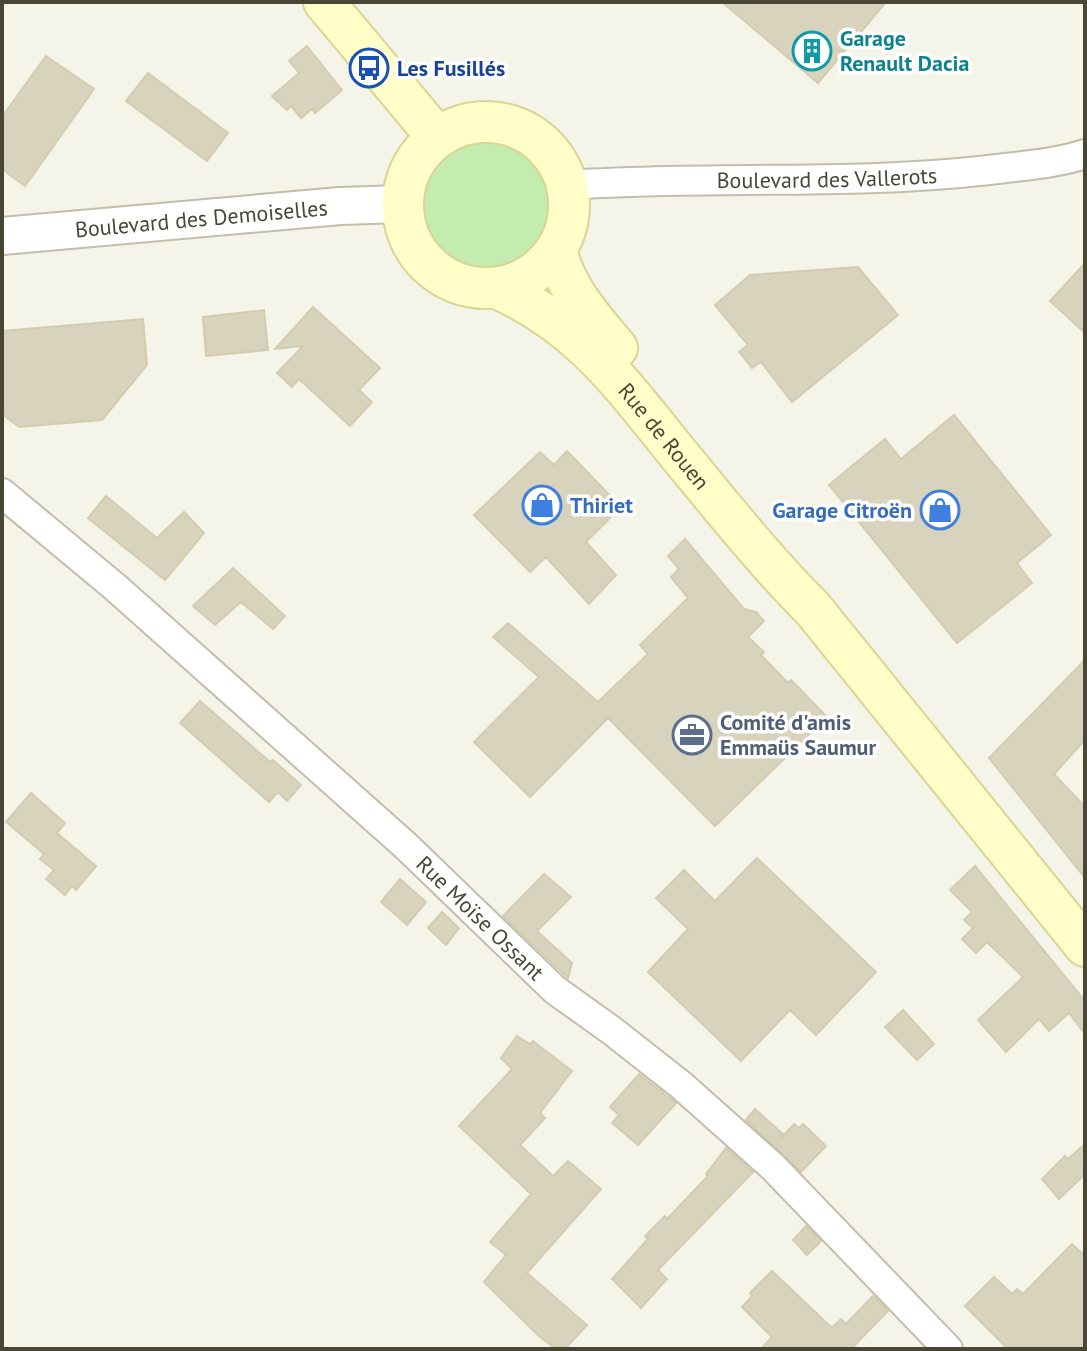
<svg xmlns="http://www.w3.org/2000/svg" width="1087" height="1351" font-family="'PT Sans',sans-serif">
<rect width="100%" height="100%" fill="#f5f4e8"/>
<path fill="#c3ecae" d="M424 205a62 62 0 1 1 124 0a62 62 0 1 1-124 0Z"/>
<path fill="#d8d3bc" stroke="#d3ccaf" stroke-width="2" d="M722,2h164l-68,81z
M307,46l35,44 -27,23 -3,-4 -11,9 -10,-12 -4,4 -15,-14 27,-23 -10,-12z
M46,56l48,33 -69,97 -23,-17v-52z
M148,73l80,60 -21,28 -81,-60z
M1085,263v70l-35,-32z
M858,267l40,48 -106,87 -31,-40 -9,6 -13,-16 9,-7 -33,-40 35,-30z
M313,307l67,61 -21,22 13,12 -22,24 -51,-47 -7,8 -15,-14 26,-27 -28,3z
M264,310l4,40 -62,6 -3,-39z
M143,319l4,46 -45,55 -83,7 -17,-13v-83z
M954,415l97,120 -34,28 15,20 -75,60 -128,-158 56,-46 16,20z
M567,451l54,56 -35,35 30,33 -27,29 -43,-47 -16,15 -56,-57 66,-63 14,13z
M106,496l51,42 27,-26 20,21 -39,47 -77,-62z
M685,539l59,70 12,3 8,9 -16,16 16,15 -3,3 27,28 3,-3 36,37 -112,109 -107,-108 -78,79 -56,-55 65,-65 -46,-40 15,-14 90,79 50,-48 -8,-9 48,-47 -17,-21 8,-8 -11,-13z
M233,568l52,48 -12,13 -32,-27 -26,23 -22,-19z
M1085,660v80l-31,34 31,33v71l-96,-120z
M200,701l70,61 3,-2 28,25 -14,16 -9,-9 -9,10 -89,-79z
M31,793l34,30 -8,10 39,33 -20,24 -4,-4 -7,9 -19,-16 8,-9 -14,-11 4,-5 -38,-32z
M757,858l119,114 -60,63 -26,-25 -49,51 -93,-89 40,-43 -32,-31 28,-28 31,31z
M975,866l110,135v33l-16,-21 -20,18 -10,-12 -33,33 -28,-32 45,-43 -36,-35 -11,11 -14,-14 11,-11 -9,-8 8,-8 -22,-22z
M544,874l27,23 -34,34 35,32 -4,15 -65,-62z
M400,879l26,23 -19,23 -26,-23z
M442,912l17,16 -13,17 -18,-17z
M903,1010l31,34 -17,16 -32,-33z
M517,1036l13,8 3,-3 39,30 -32,42 5,5 -25,27 33,31 15,-15 33,28 -74,84 60,52 -22,24h-9l-17,-13 -55,-54 22,-27 -16,-13 41,-48 -72,-68 53,-57 -11,-11z
M639,1074l37,29 -38,42 -26,-22 7,-8 -9,-8z
M755,1109l29,26 -4,4 14,-15 5,4 4,-4 23,22 -25,26 -55,-52z
M1085,1144v30l-26,25 -17,-20 23,-23 3,3z
M726,1148l27,24 -95,98 9,9 -26,29 -29,-29 36,-40 -3,-3 20,-20 2,3 41,-43 -2,-2z
M806,1226l15,15 -14,14 -14,-15z
M1072,1244l13,12v93h-77l-43,-43 29,-29 18,17 5,-5 6,5z
M772,1271l60,57 9,-9 5,5 27,-28 15,15 -35,36 2,2h-94l11,-12 -30,-30 10,-11 -2,-3z"/>
<g fill="none" stroke-linecap="round" stroke-linejoin="round">
<g stroke="#c2beaa" stroke-width="32">
<g id="minor">
<path id="s1" d="M567,185c140,-10 282,1 422,-15 31,-4 66,-6 96,-16"/>
<path id="s2" d="M2,493l113,94 291,259 149,144 56,40 70,55 92,82 175,182"/>
</g>
</g>
<g stroke="#c2beaa" stroke-width="40">
<g id="tertiary">
<path id="s3" d="M2,236l338,-30 62,-2"/>
</g>
</g>
<g stroke="#d9d594" stroke-width="44">
<g id="secondary">
<path d="M324,2l113,135"/>
<circle cx="486" cy="205" r="83"/>
<path d="M556,250c10,40 35,67 61,98"/>
<path id="s4" d="M497,288c86,39 125,97 183,168 43,52 85,105 133,153l272,337"/>
</g>
</g>
<use href="#minor" stroke="#fff" stroke-width="28"/>
<use href="#tertiary" stroke="#fff" stroke-width="36"/>
<use href="#secondary" stroke="#fffdc8" stroke-width="40"/>
</g>
<defs>
<g id="building-ring" transform="scale(2)"><circle r="9.5" fill="#fff" stroke="#0f9aa8" stroke-width="1.5"/><path d="M-4-6H4V6H1V3H-1V6H-4ZM-2.5-4.3h1.7v1.8h-1.7ZM.8-4.3h1.7v1.8H.8ZM-2.5-1h1.7V.8h-1.7ZM.8-1h1.7V.8H.8Z" fill="#0f9aa8"/></g>
<g id="bus-ring" transform="scale(2)"><circle r="9.5" fill="#fff" stroke="#1a4fb4" stroke-width="1.5"/><path d="M-5-6H5V4H4V6H2V4H-2V6H-4V4H-5ZM-3.5-4V0h7V-4ZM-3.5 1.2v1.5H-2V1.2ZM2 1.2v1.5H3.5V1.2Z" fill="#1a4fb4"/></g>
<g id="shop-ring" transform="scale(2)"><circle r="9.5" fill="#fff" stroke="#3f7fe0" stroke-width="1.5"/><path d="M-5-2.5h2.3a2.7 3.5 0 0 1 5.4 0H5L5.5 6h-11ZM-1.5-2.5h3a1.5 2.3 0 0 0-3 0Z" fill="#3f7fe0"/></g>
<g id="office-ring" transform="scale(2)"><circle r="9.5" fill="#fff" stroke="#5c6f8a" stroke-width="1.5"/><path d="M-6-3h4V-5.5h4V-3h4V5H-6ZM-1-4.5V-3h2v-1.5ZM-6 0V1H6V0Z" fill="#5c6f8a"/></g>
</defs>
<g fill-rule="evenodd">
<use href="#building-ring" x="812" y="51"/>
<use href="#bus-ring" x="369" y="68"/>
<use href="#shop-ring" x="542" y="505"/>
<use href="#shop-ring" x="940" y="510"/>
<use href="#office-ring" x="692" y="735"/>
</g>
<g text-anchor="middle" stroke-width="7" stroke-linejoin="round" paint-order="stroke">
<g font-size="22" font-weight="bold" fill="#0d838f" stroke="#fff" text-anchor="start">
<text x="840" y="46">Garage<tspan x="840" dy="25">Renault Dacia</tspan></text>
</g>
<g font-size="22" font-weight="bold" fill="#164399" stroke="#fff" text-anchor="start">
<text x="397" y="76">Les Fusillés</text>
</g>
<g font-size="22" fill="#494636" stroke="#fff">
<text dy="8" stroke="none"><textPath href="#s1" startOffset="260">Boulevard des Vallerots</textPath></text>
<text dy="8" stroke="none"><textPath href="#s3" startOffset="200">Boulevard des Demoiselles</textPath></text>
<text dy="8" stroke="none"><textPath href="#s4" startOffset="226">Rue de Rouen</textPath></text>
<text dy="8" stroke="none"><textPath href="#s2" startOffset="640">Rue Moïse Ossant</textPath></text>
</g>
<g font-size="22" font-weight="bold" fill="#366cbe" stroke="#fff" text-anchor="start">
<text x="570" y="513">Thiriet</text>
<text x="912" y="518" text-anchor="end">Garage Citroën</text>
</g>
<g font-size="22" font-weight="bold" fill="#4e5e75" stroke="#fff" text-anchor="start">
<text x="720" y="730">Comité d'amis<tspan x="720" dy="25">Emmaüs Saumur</tspan></text>
</g>
</g>
<rect width="1087" height="1351" fill="none" stroke="#494636" stroke-width="8"/>
</svg>
